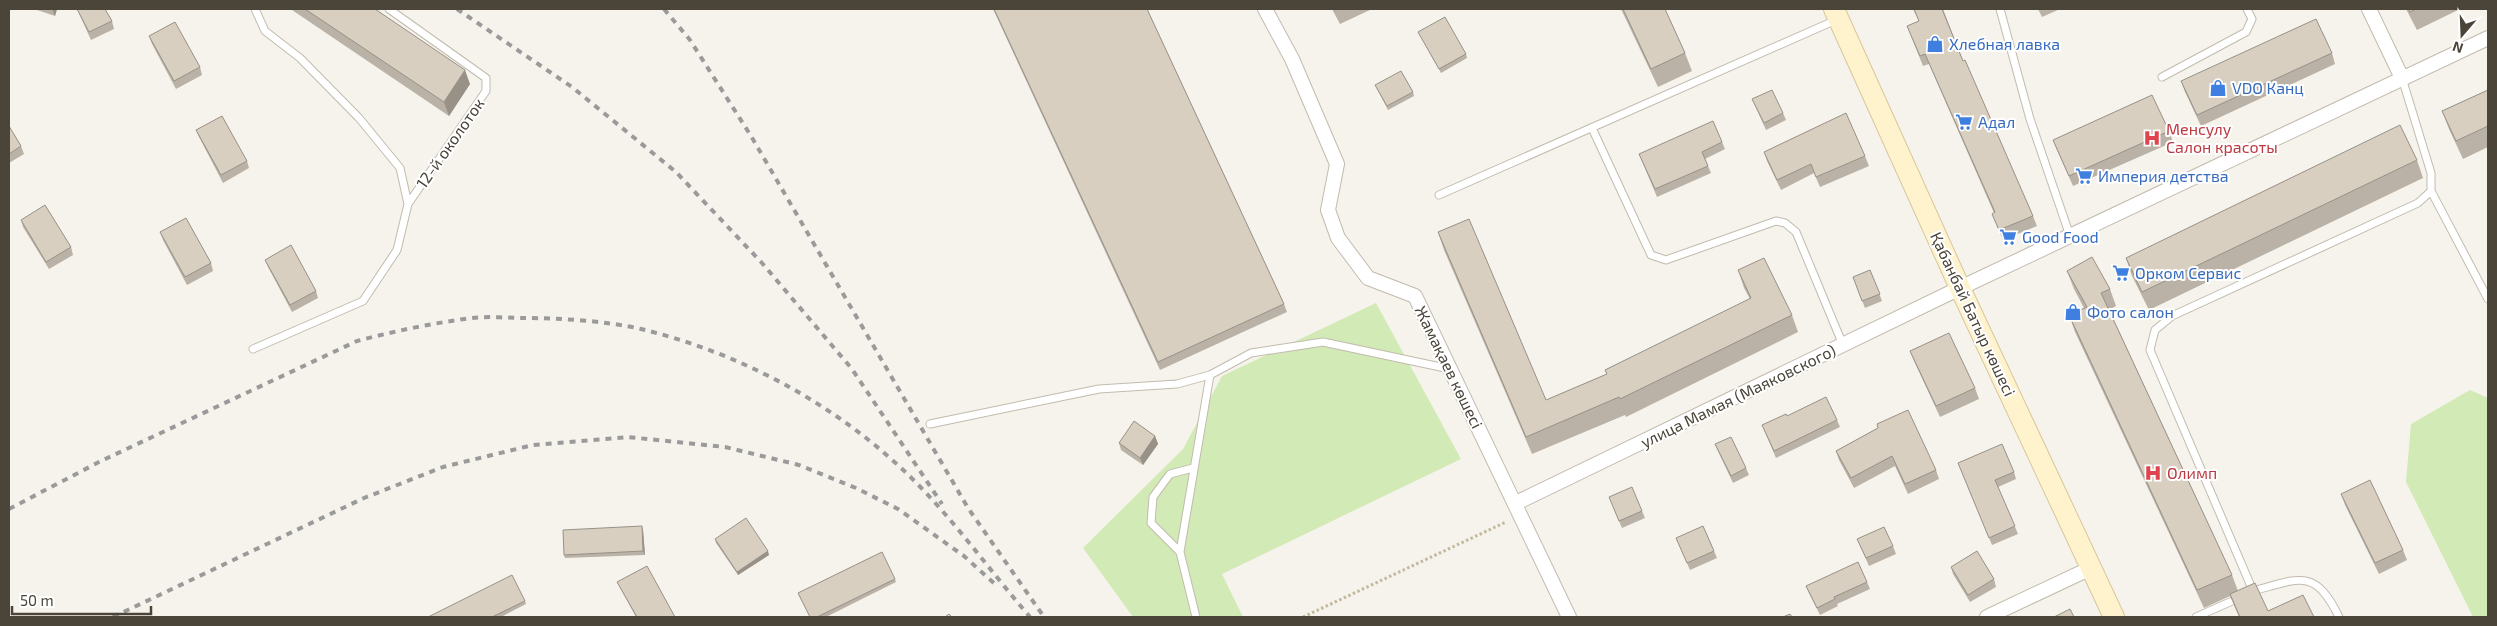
<svg xmlns="http://www.w3.org/2000/svg" width="2497" height="626" font-family="'Exo 2',sans-serif">
<rect width="100%" height="100%" fill="#f6f3ec"/>
<path fill="#d2eab5" d="M1376,303l85,156 -239,115 21,43h-110l-50,-69 100,-99 39,-73z
M2470,390l18,8v219h-15l-67,-135 5,-58z"/>
<g fill="none" stroke-linecap="round" stroke-linejoin="round">
<g stroke="#c2bbae" stroke-width="9">
<path id="service" d="M255,9l10,22 35,27 59,60 41,50 8,36
M2000,9l30,110 40,117
M2162,77l84,-45 6,-13 -5,-10
M1592,128l59,127 15,5 110,-39 9,2 11,9 47,113
M2431,191l57,108
M1439,195l397,-175
M253,349l110,-48 34,-51 11,-46 78,-113v-13l-97,-69
M930,424l169,-35 78,-5 33,-9 41,-22 72,-11 127,27
M1180,552l-29,-29 2,-26 17,-23 23,-6
M1196,617l-16,-65 30,-177
M2196,617l43,-19
M2339,617c-24,-49 -39,-39 -86,-26l-103,-241 5,-20 17,-14 246,-113 13,-12v-18l-29,-95"/>
</g>
<g stroke="#c2bbae" stroke-width="16">
<path id="minor" d="M1265,9l27,50 45,105 -9,46 10,28 30,40 47,18 154,321
M2369,9l33,69
M1516,503l444,-215 528,-250
M1987,617l104,-49"/>
</g>
<g stroke="#d6c79b" stroke-width="22">
<path id="secondary" d="M1834,9l126,279 154,329"/>
</g>
<path stroke="#c4b79f" stroke-width="3" stroke-dasharray="2.5 2.5" stroke-linecap="butt" d="M1303,617l203,-95"/>
<use href="#service" stroke="#fff" stroke-width="7"/>
<use href="#minor" stroke="#fff" stroke-width="14"/>
<use href="#secondary" stroke="#fff3cd" stroke-width="20"/>
<path stroke="#9a9a9a" stroke-width="4" stroke-dasharray="6 6" stroke-linecap="butt" d="M457,9l115,78 104,85 86,91 90,106 90,135
M664,9l26,31 61,96 217,372 76,109
M9,509l92,-48 256,-120c38,-10 76,-18 115,-23 17,-2 35,0 52,0 34,0 84,3 117,11 91,22 179,67 249,129 53,46 94,106 140,159
M113,617l251,-119 79,-31 90,-22 95,-8 97,10 74,18 57,23 42,21 66,47 33,30"/>
</g>
<path fill="#bab2a6" d="M34,9h23l-2,7z
M77,9l35,12 2,8 -23,11z
M292,9h83l95,75 -21,32 -157,-106z
M993,9h154l137,295 3,8 -127,58z
M1332,9h40l-32,15z
M1621,9h44l20,44 7,18 -34,16z
M1913,9h30l20,52 70,155 4,10 -34,14 -11,-26 2,-1 -65,-149 -6,2 -16,-40 12,-5z
M2038,9h22l-18,8z
M2406,9h54l-43,21z
M1418,32l48,22 1,4 -26,15z
M149,36l51,31 2,8 -26,14 -24,-45z
M2332,53l3,11 -134,62 -16,-34 -4,-11z
M1375,85l38,7 1,4 -26,14z
M2488,90v57l-25,12 -14,-30 -7,-18z
M1752,99l31,14 3,7 -20,10z
M9,126l12,20 3,8 -15,9z
M196,130l51,31 2,7 -26,15 -24,-46z
M2169,131l4,11 -100,44 -16,-36 -4,-10z
M1722,142l3,7 -20,10 6,14 -54,24 -18,-43z
M1764,152l101,4 4,10 -49,21 -6,-14 -33,17 -14,-29z
M2417,160l6,18 -274,132 -17,-34 -6,-18z
M21,220l50,27 2,8 -24,14 -26,-42z
M160,232l51,31 2,8 -26,14 -24,-45z
M1438,232l108,168 61,-26 -2,-4 145,-71 -6,-11 -6,-18 54,45 6,17 -172,85 -1,-2 -93,39 -88,-204z
M265,260l51,31 2,7 -26,14 -24,-45z
M1870,270l12,31 -17,7 -12,-31z
M2067,271l43,18 6,17 -7,4 123,265 6,16 30,20 46,6h-75l-9,-21 -26,12 -129,-276 -6,-17 15,-7 -10,-19z
M1910,351l65,37 4,11 -39,18 -26,-56z
M1787,416l50,4 3,7 -64,31 -14,-33z
M1878,428l58,42 3,9 -31,15 -13,-28 -41,22 -15,-28 -3,-9z
M1155,436l3,8 -15,21 -22,-15 -2,-7z
M1715,444l31,24 3,7 -16,8 -15,-32z
M1958,463l56,9 2,7 -18,8 20,47 -26,11z
M2341,494l62,56 4,10 -28,14 -34,-69z
M1609,497l33,14 3,7 -23,10z
M643,530l2,25 -80,3 -1,-3z
M1676,538l38,13 3,7 -27,12z
M715,539l54,16 -31,20 -22,-32z
M1857,539l36,7 3,8 -27,12z
M1951,567l43,12 2,8 -26,15 -17,-28z
M895,579l1,3 -70,35h-16l-12,-24z
M617,582l58,35h-39z
M1867,582l3,7 -33,15 1,2 -18,9 -11,-22 -3,-7z
M525,601l1,3 -25,13h-73z"/>
<path fill="#979187" d="M52,9h5l-2,7z
M465,70l5,14 -21,32 -5,-14z
M1155,436l3,8 -15,21 -3,-7z
M642,526l1,4 2,25 -2,-4z
M768,551l1,4 -31,20 -1,-3z"/>
<path fill="#d8cfc1" stroke="#979187" d="M77,9h28l7,12 -23,11z
M305,9h70l90,61 -21,32z
M994,9h153l137,295 -126,58z
M1623,9h42l20,44 -34,16z
M1914,9h28l21,52 2,-1 68,156 -34,14 -7,-16 3,-2 -70,-158 -5,2 -13,-30 12,-5z
M2409,9h7l-6,3z
M1445,17l21,37 -27,15 -21,-37z
M2316,19l16,34 -135,62 -16,-34z
M175,22l25,45 -26,14 -25,-45z
M1401,71l12,21 -26,14 -12,-21z
M1772,90l11,23 -19,10 -12,-24z
M2488,90v36l-32,15 -14,-30z
M2152,95l17,36 -100,45 -16,-36z
M1846,113l19,43 -49,21 -5,-13 -34,16 -13,-28z
M222,116l25,45 -26,14 -25,-45z
M1713,121l9,21 -20,10 6,14 -53,23 -16,-35z
M2400,125l17,35 -275,132 -16,-34z
M9,126l12,20 -12,8z
M45,205l26,42 -25,15 -25,-42z
M186,218l25,45 -26,14 -25,-45z
M1469,219l77,181 61,-26 -2,-4 146,-72 -13,-28 26,-12 28,57 -172,84 -1,-2 -93,40 -88,-205z
M291,245l25,46 -26,14 -25,-45z
M2092,257l18,32 -9,4 131,282 -35,15 -128,-275 18,-8 -20,-36z
M1870,270l10,24 -18,7 -9,-24z
M1949,333l26,55 -39,18 -26,-55z
M1826,397l11,23 -63,31 -12,-26 24,-11 1,2z
M1908,410l28,60 -31,14 -13,-28 -41,22 -15,-27 42,-23 -1,-4z
M1134,421l21,15 -15,22 -21,-15z
M1731,437l15,31 -15,8 -16,-32z
M2002,444l12,28 -19,8 20,46 -26,12 -31,-75z
M2370,480l33,70 -28,13 -34,-69z
M1632,487l10,24 -23,10 -10,-24z
M746,518l22,33 -31,21 -22,-33z
M642,526l1,25 -79,4 -1,-25z
M1703,526l11,25 -27,12 -11,-25z
M1884,527l9,19 -27,12 -9,-19z
M1977,551l17,28 -26,16 -17,-28z
M882,552l13,27 -78,38h-7l-12,-24z
M1858,562l9,20 -33,15 1,2 -18,9 -11,-22z
M647,566l28,51h-38l-20,-35z
M512,575l13,26 -33,16h-64z
M2255,583l13,28 35,-16 11,22h-74l-10,-23z
M2070,609l4,8h-20z
M949,614l3,3h-7z
M1790,614l2,3h-9z"/>
<defs>
<g id="shop-bare" transform="scale(1.35)"><path d="M-5-2.5h2.3a2.7 3.5 0 0 1 5.4 0H5L5.5 6h-11ZM-1.5-2.5h3a1.5 2.3 0 0 0-3 0Z" fill="#3f7fe0" stroke="#fff" stroke-width="2.5" paint-order="stroke"/></g>
<g id="supermarket-bare" transform="scale(1.35)"><path d="M-6-5.5h2.5l.6 2H6L4.5 2H-2.5L-4.4-4H-6ZM-1.5 3.2a1.3 1.3 0 1 0 .1 0ZM3 3.2a1.3 1.3 0 1 0 .1 0Z" fill="#3f7fe0" stroke="#fff" stroke-width="2.5" paint-order="stroke"/></g>
<g id="hospital-bare" transform="scale(1.35)"><path d="M-5-5h3v3.5h4V-5h3V5h-3V1.5h-4V5h-3Z" fill="#e0444e" stroke="#fff" stroke-width="2.5" paint-order="stroke"/></g>
</defs>
<g fill-rule="evenodd">
<use href="#shop-bare" x="1935" y="44"/>
<use href="#shop-bare" x="2218" y="88"/>
<use href="#supermarket-bare" x="1964" y="122"/>
<use href="#hospital-bare" x="2152" y="138"/>
<use href="#supermarket-bare" x="2084" y="176"/>
<use href="#supermarket-bare" x="2008" y="237"/>
<use href="#supermarket-bare" x="2121" y="273"/>
<use href="#shop-bare" x="2073" y="312"/>
<use href="#hospital-bare" x="2153" y="473"/>
</g>
<g text-anchor="middle" stroke-width="4" stroke-linejoin="round" paint-order="stroke">
<g font-size="16" fill="#366cbe" stroke="#fff" text-anchor="start">
<text x="1949" y="50">Хлебная лавка</text>
<text x="2232" y="94">VDO Канц</text>
<text x="1978" y="128">Адал</text>
<text x="2098" y="182">Империя детства</text>
<text x="2022" y="243">Good Food</text>
<text x="2135" y="279">Орком Сервис</text>
<text x="2087" y="318">Фото салон</text>
</g>
<g font-size="16" fill="#be3a42" stroke="#fff" text-anchor="start">
<text x="2166" y="135">Менсулу<tspan x="2166" dy="18">Салон красоты</tspan></text>
<text x="2167" y="479">Олимп</text>
</g>
<g font-size="16" fill="#4b4439" stroke="#fff">
<text transform="translate(450 143) rotate(-55)" y="6">12-й околоток</text>
<text transform="translate(1973 314) rotate(65)" y="6">Қабанбай Батыр көшесі</text>
<text transform="translate(1449 367) rotate(64)" y="6">Жамақаев көшесі</text>
<text transform="translate(1738 396) rotate(-26)" y="6">улица Мамая (Маяковского)</text>
</g>
</g>
<rect width="2497" height="626" fill="none" stroke="#4b4439" stroke-width="20"/>
<g transform="translate(2462 35) rotate(199)" stroke="#ffffff" stroke-width="4" paint-order="stroke">
<path d="M0-4L9 19L0 12L-9 19Z" fill="#4b4439"/>
<text y="-8" font-size="14" font-weight="bold" text-anchor="middle" fill="#4b4439">N</text>
</g>
<path d="M12 606v8h139v-8" fill="none" stroke="#4b4439" stroke-width="2.5"/>
<text x="20" y="606" font-size="15" fill="#4b4439" stroke="#ffffff" stroke-width="4" paint-order="stroke">50 m</text>
</svg>
